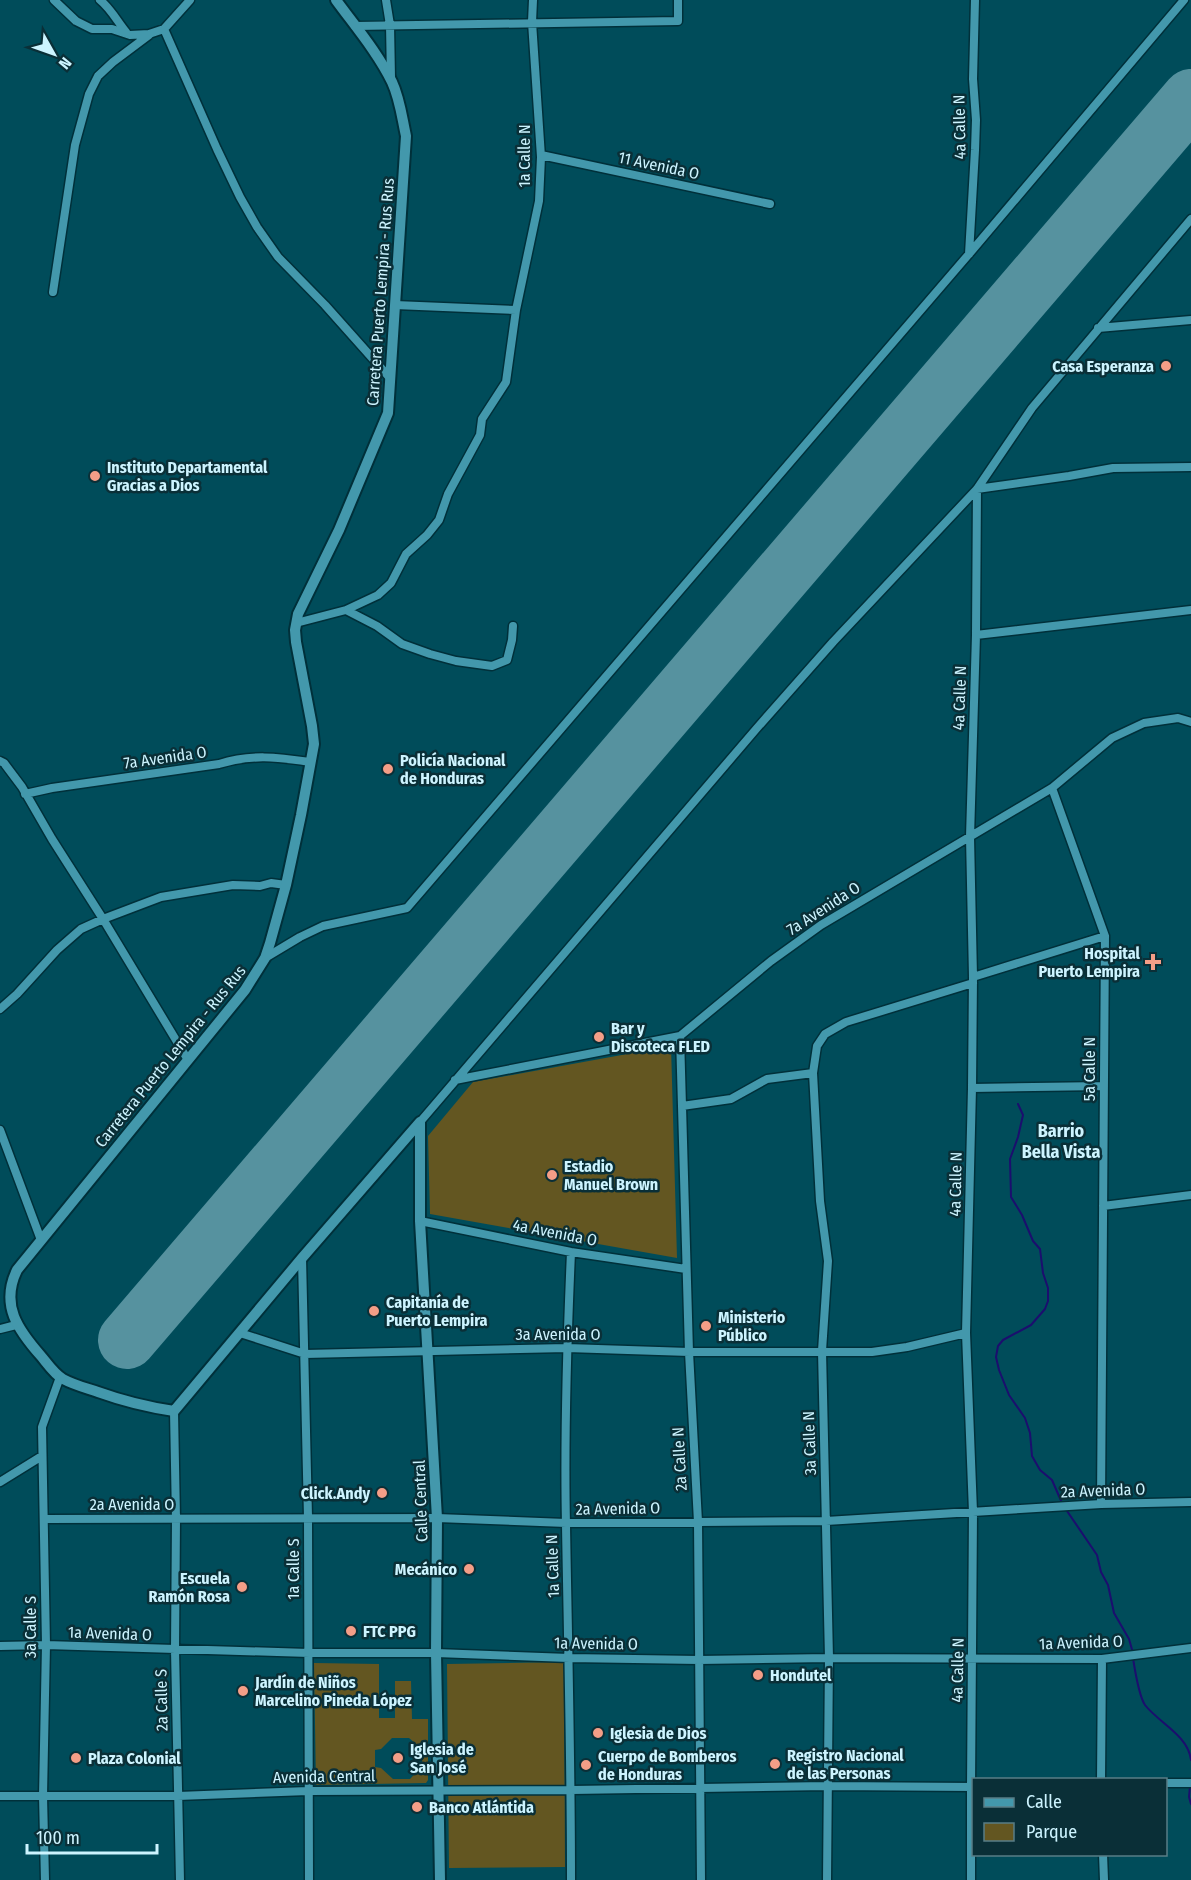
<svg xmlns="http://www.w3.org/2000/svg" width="1191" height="1880" font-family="'Fira Sans Condensed',sans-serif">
<rect width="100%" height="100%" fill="#004c5a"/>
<path fill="#635621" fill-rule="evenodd" d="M671,1046l6,212 -247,-44 -2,-78 45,-54z
M564,1662l1,205 -116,1 -2,-204z
M314,1663l65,1v54h16v-37h16l1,38h16v61l-2,3 -110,2zM392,1738h17l13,11v17l-12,13h-17l-12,-11 -6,-1v-17l6,-1z"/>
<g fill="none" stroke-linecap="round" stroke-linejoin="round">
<path stroke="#1b0e6e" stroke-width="2" d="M1018,1104l5,11 -5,22 -8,22 1,38 11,18 11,26 7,8 3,24 5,15v13l-3,8 -14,16 -28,15 -5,6 -2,11 3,13 10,25 16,23 5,15 2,23 8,14 12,10 10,23
M1065,1508l32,47 4,17 7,13 6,28 15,26 4,14
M1133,1658c2,13 6,38 12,47 14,18 43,30 46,55
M1190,1786l-1,11 2,7"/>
<path stroke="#56929f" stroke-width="58" d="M127,1340l1064,-1242"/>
<g stroke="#00303a" stroke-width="11">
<path id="minor" d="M54,0l22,21 16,8h20l18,6 19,-1 15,-5 53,120 23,48 17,30 21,30 47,48 65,73
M100,0c11,9 17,21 26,32
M386,0l4,25 1,53
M355,26l323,-5v-21
M164,29l26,-29
M541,155l229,49
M969,254l6,-104 1,-30 -3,-41 2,-79
M53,292l22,-147 14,-51 9,-18 15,-14 36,-27
M395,305l121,5
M1098,328l93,-8
M346,610l32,-15 13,-12 15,-29 21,-19 12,-15 9,-26 32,-59 2,-16 24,-37 10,-72 23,-109 2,-44 -9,-135 1,-22
M296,623l50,-13 31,16 25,18 28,10 26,7 36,5 15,-6 5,-20 1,-14
M976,635l215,-25
M0,761l4,2 18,24 30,52 51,80 85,141
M1052,788l53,148 -4,568
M25,794l27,-6 167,-24c32,-10 58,-7 91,-2
M265,958l35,-21 23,-11 84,-18 562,-654 215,-254
M973,977l132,-41
M0,1009l17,-15 40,-44 24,-21 22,-10 58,-22 72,-12 27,1 11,-3 15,2
M680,1036l9,316 9,170 3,358
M455,1080l225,-44 91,-75 50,-36 231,-137 60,-50 32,-15 34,-5 13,4
M972,1088l132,-2
M682,1106l49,-7 36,-20 46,-6
M420,1122l337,-394 76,-86 144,-153 55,-81 159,-189
M0,1130l41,110
M1103,1206l88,-11
M420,1221l151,31 115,17
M302,1258l6,259 1,363
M0,1329l16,-4
M240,1333l65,21 262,-6 122,4h183l35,-5 59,-14
M174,1411l2,108 -1,131 5,230
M0,1482l42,-26
M44,1519l393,-1 129,5 260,-2 275,-17 90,-2
M0,1646l46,-1 263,8h127l133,5 130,2 130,-2 273,1 89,-11
M1101,1780l1,-121
M1166,1783h25
M0,1796h178l130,-5 264,-1 255,-4 147,1
M1103,1854l1,26
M45,1880l-2,-84 3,-151 -4,-218 18,-50
M571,1880c0,-118 -3,-237 -5,-355 -2,-91 1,-182 5,-273
M827,1880l2,-222 -7,-307 6,-90 -8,-60 -7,-128 4,-27 8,-12 21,-12 127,-39
M971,1880v-93l2,-275 -7,-179 6,-245 1,-111 -3,-140 6,-202 1,-146 92,-13 44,-8 78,-1"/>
</g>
<g stroke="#00303a" stroke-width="14">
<path id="tertiary" d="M336,0c19,26 42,53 56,82 8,17 10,36 14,54l-18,277 -49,117 -41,84 -3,16 1,12 16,84 2,18 -13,71 -15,70 -16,58 -5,15 -20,32 -228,280c-17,35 1,60 24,86 6,7 13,18 22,23 11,6 23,9 35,13 25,9 49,15 76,19l128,-153 118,-136
M420,1122v99l17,297 -1,135 4,227"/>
</g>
<use href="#minor" stroke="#4398ac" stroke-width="8"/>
<use href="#tertiary" stroke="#4398ac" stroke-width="10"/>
</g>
<g fill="#f49e87" stroke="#0a2f37" stroke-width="2">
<circle cx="1166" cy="366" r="6"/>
<circle cx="95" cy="476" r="6"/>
<circle cx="388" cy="769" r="6"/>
<path d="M1150 953h6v6h6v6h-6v6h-6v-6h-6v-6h6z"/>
<circle cx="599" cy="1037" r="6"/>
<circle cx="552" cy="1175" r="6"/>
<circle cx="374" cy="1311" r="6"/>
<circle cx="706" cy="1326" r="6"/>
<circle cx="382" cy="1493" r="6"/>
<circle cx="469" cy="1569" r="6"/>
<circle cx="242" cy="1587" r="6"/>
<circle cx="351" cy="1631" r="6"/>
<circle cx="758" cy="1675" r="6"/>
<circle cx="243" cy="1691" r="6"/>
<circle cx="598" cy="1733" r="6"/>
<circle cx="76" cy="1758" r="6"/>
<circle cx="398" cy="1758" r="6"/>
<circle cx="775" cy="1764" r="6"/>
<circle cx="586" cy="1765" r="6"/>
<circle cx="417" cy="1807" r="6"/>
</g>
<g text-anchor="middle" stroke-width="5" stroke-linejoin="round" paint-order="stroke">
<g font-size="16" fill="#cdf4ff" stroke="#0a2f37">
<text transform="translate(959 127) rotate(-91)" y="6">4a Calle N</text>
<text transform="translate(524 156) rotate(-90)" y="6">1a Calle N</text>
<text transform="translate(659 165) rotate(12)" y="6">11 Avenida O</text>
<text transform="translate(380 292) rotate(-86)" y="6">Carretera Puerto Lempira - Rus Rus</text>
<text transform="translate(959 698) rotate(-88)" y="6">4a Calle N</text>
<text transform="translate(165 757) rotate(-8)" y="6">7a Avenida O</text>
<text transform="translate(823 908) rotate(-33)" y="6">7a Avenida O</text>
<text transform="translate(170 1056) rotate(-51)" y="6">Carretera Puerto Lempira - Rus Rus</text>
<text transform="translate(1089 1069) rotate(-90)" y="6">5a Calle N</text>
<text transform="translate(955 1184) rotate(-89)" y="6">4a Calle N</text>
<text transform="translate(555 1232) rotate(11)" y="6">4a Avenida O</text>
<text x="558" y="1340">3a Avenida O</text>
<text transform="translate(809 1443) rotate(-92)" y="6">3a Calle N</text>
<text transform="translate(679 1459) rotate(-93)" y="6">2a Calle N</text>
<text transform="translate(1103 1490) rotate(-2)" y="6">2a Avenida O</text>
<text transform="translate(420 1501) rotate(-92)" y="6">Calle Central</text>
<text x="132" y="1510">2a Avenida O</text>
<text transform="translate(618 1508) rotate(-1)" y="6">2a Avenida O</text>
<text transform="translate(552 1566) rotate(-92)" y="6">1a Calle N</text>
<text transform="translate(293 1569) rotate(-90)" y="6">1a Calle S</text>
<text transform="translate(30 1627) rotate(-90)" y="6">3a Calle S</text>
<text transform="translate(110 1633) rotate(2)" y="6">1a Avenida O</text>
<text transform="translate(1081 1642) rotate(-2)" y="6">1a Avenida O</text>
<text transform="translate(596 1643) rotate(1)" y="6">1a Avenida O</text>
<text transform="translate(957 1670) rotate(-89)" y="6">4a Calle N</text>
<text transform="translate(161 1700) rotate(-91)" y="6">2a Calle S</text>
<text transform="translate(324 1776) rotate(-1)" y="6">Avenida Central</text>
</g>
<g font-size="16" font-weight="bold" fill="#cdf4ff" stroke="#0a2f37" text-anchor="start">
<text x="1154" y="372" text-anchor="end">Casa Esperanza</text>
<text x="107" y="473">Instituto Departamental<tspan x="107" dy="18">Gracias a Dios</tspan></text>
<text x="400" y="766">Policía Nacional<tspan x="400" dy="18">de Honduras</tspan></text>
<text x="1140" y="959" text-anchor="end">Hospital<tspan x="1140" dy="18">Puerto Lempira</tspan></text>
<text x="611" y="1034">Bar y<tspan x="611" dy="18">Discoteca FLED</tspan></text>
<text x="564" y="1172">Estadio<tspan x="564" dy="18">Manuel Brown</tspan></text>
<text x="386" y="1308">Capitanía de<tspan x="386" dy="18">Puerto Lempira</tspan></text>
<text x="718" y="1323">Ministerio<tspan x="718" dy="18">Público</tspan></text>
<text x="370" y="1499" text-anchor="end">Click.Andy</text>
<text x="457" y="1575" text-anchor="end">Mecánico</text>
<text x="230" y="1584" text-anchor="end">Escuela<tspan x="230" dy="18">Ramón Rosa</tspan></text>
<text x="363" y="1637">FTC PPG</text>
<text x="770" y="1681">Hondutel</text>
<text x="255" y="1688">Jardín de Niños<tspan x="255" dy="18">Marcelino Pineda López</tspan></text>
<text x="610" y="1739">Iglesia de Dios</text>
<text x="410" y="1755">Iglesia de<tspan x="410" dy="18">San José</tspan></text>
<text x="787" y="1761">Registro Nacional<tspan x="787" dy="18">de las Personas</tspan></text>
<text x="598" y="1762">Cuerpo de Bomberos<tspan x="598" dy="18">de Honduras</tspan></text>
<text x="88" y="1764">Plaza Colonial</text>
<text x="429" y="1813">Banco Atlántida</text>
</g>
<g font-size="18" font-weight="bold" fill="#cdf4ff" stroke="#0a2f37">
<text x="1061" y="1137">Barrio<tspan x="1061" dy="21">Bella Vista</tspan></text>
</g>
</g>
<rect x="972" y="1778" width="195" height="78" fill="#0a2f37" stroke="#587e87" stroke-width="1.5"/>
<rect x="984" y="1798" width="30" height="9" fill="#4398ac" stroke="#587e87" stroke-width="1.5"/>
<text x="1026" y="1808" font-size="18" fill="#cdf4ff">Calle</text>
<rect x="984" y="1823" width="30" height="18" fill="#635621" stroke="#587e87" stroke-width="1.5"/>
<text x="1026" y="1838" font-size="18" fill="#cdf4ff">Parque</text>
<g transform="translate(54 54) rotate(130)" stroke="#0a2f37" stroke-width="4.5" paint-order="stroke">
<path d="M0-4.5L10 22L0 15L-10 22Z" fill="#cdf4ff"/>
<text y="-9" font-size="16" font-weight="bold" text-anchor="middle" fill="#cdf4ff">N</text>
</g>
<path d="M27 1844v9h130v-9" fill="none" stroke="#cdf4ff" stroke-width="3"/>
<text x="36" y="1844" font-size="18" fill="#cdf4ff" stroke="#0a2f37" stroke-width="4.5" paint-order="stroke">100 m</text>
</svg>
